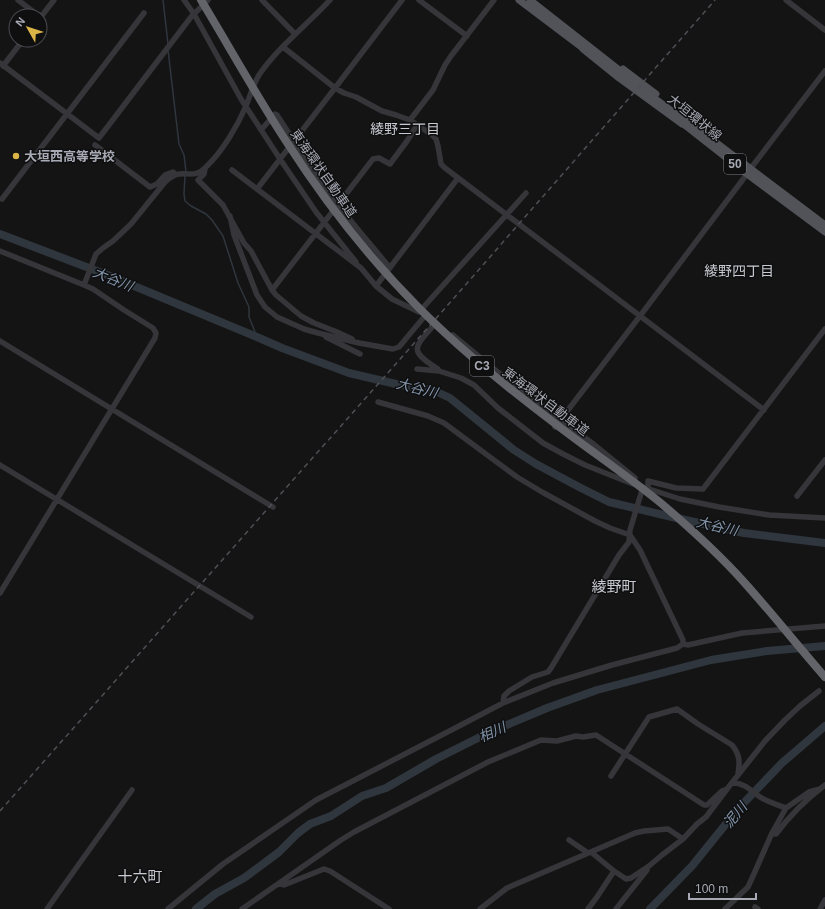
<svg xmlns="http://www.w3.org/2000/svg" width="825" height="909" font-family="Arial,'Noto Sans JP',sans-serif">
<rect width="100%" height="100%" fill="#141415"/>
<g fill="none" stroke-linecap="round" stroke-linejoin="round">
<path stroke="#2f363d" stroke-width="1.5" d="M163,0l5,44
M168,50l11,94 5,11 2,17
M185,176l-1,18 1,7 6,5 15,8 6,6 11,16 15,47 11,24v10l8,20"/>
<path stroke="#2f363d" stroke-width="8" d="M0,234l110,42 147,61 25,11 67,25 47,11 39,7 15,7 64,52 22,14 43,23 30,15 63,15 72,16 81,10
M196,909l19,-15 29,-16 19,-14 16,-12 19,-19 12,-9 21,-8 31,-20 24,-8 50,-29 52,-26 59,-25 50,-18 61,-16 53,-14 56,-9 58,-5
M650,909l42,-43 46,-57 44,-46 43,-37"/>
<path stroke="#36363a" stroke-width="5.5" d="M18,0l21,16
M184,0l10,14 47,85 39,60 36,53 40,50
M262,0l33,34
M419,0l48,36
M786,0l39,30
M40,18l14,-18
M283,47l52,41 9,5 12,4 26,14 14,4 14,5 7,5 14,9 5,5 2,7 3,18 4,4 319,242
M0,63l99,75 92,-121 17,-17
M3,66l20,-26
M410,120l23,-30 12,-25 6,-9 43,-56
M261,130l14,-16 2,1c20,31 40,62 62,91 16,21 34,41 51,62
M95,145l55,42 7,-3 8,-9 8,-3 1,1
M751,168l74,-97
M205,169l-1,5 -6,6 25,25 21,38 7,8 21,39 4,5 25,21 13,7 23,9 15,7
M232,170l129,98 15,18 16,13 27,13 107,-119
M257,189l37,-48 41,-53 67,-88
M2,199l142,-186
M230,216l4,19 23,60 8,12 12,10 27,12 14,4 41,10 34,6 6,-2 25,-30
M0,251l84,34 9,4 31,21 29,18 3,5 -1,5 -155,255
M84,285l12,-31 7,-6 10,-7 18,-17 34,-42c3,-3 6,-5 10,-7 11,-4 20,4 31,-8 16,-15 31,-40 40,-61 4,-10 7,-21 13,-31 20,-29 48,-50 71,-75
M376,286l82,-108
M272,290l101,-131 6,-1 11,6 17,-23 10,-16
M432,322l3,2c-21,24 -27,26 3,45
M453,335l46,38 93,70 43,35
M326,337l34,17
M0,341l273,166
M417,369l22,2 22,7 13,7 24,23 45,35 20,11 22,11 48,19
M378,402l50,14 16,7 73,54 25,15 53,29 15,7 20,7 10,15 43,90v4
M555,427l85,-111 107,-142
M0,465l251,152
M643,487l37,12 39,8 50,8 56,3
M648,488v-7l28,7 27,1 122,-160
M797,496l28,-36
M503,703l1,-7 5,-5 23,-14 16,-5 3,-4 68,-113 10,-13 1,-12 13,-43
M611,776l38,-59 28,-8 21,15 34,21c8,10 8,17 6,29
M733,782c14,3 16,7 27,15 8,5 18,8 26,11
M772,833l4,1c15,-20 29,-34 49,-49
M569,840l19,13
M591,852l23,19 12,8 5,-1 18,-12 13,-11 21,-16 14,-15 9,-7 21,-28 38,-48 20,-21 15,-14 19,-15
M279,883l5,2 40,-16 6,2 59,38
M755,907l3,2
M47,909l32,-45 53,-74
M168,909l55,-45 93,-64 145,-75 42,-22 50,-20 59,-18 65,-17 6,-4 5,1 54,-12 83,-7
M242,909l99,-69 13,-8 134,-70 53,-22 16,1 19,-5 7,1 13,-2 108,70h3l15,-14 5,-2
M480,909l27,-21 128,-55 9,-2 24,-2 15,10
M588,909l9,-12 17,-26
M616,909l31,-39
M725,909l23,-22 5,-11 19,-43 14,-25 23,-16 11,-3
M820,909l5,-9"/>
<path stroke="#525359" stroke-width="7" d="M519,0l61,46 8,4
M530,0l93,73 4,5 57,42 5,2 136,103
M583,49l36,29 63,46
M623,69l33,25
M679,120l7,6 61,48 78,58"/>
<path stroke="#4f5055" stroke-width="1.5" stroke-dasharray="5 4" stroke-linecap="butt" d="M0,811l440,-497 275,-314"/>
<path stroke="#62646a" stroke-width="8" d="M201,0c29,48 56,97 87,144 38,59 81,114 131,164 43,43 90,81 138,117 35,27 71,51 105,79 28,24 56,49 81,77 28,31 54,64 82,96"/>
</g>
<circle fill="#dbb447" stroke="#0f0f10" stroke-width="1.5" cx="16" cy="156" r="4"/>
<g text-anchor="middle" stroke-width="3" stroke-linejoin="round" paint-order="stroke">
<g fill="#0f0f10" stroke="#797c83" stroke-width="1">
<rect x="724" y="154" width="22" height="20" rx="3"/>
<rect x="470" y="356" width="24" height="20" rx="3"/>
</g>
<g font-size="12" font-weight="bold" fill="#a7aab4">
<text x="735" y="168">50</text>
<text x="482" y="370">C3</text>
</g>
<g font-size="13" fill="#a7aab4" stroke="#0f0f10">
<text transform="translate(695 117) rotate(39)" y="5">大垣環状線</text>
<text transform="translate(324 173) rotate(55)" y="5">東海環状自動車道</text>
<text transform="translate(546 401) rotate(37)" y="5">東海環状自動車道</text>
</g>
<g font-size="13" font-weight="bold" fill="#a7aab4" stroke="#0f0f10" text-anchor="start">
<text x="24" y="161">大垣西高等学校</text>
</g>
<g font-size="14" fill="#c8cad1" stroke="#0f0f10">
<text x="405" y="134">綾野三丁目</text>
<text x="739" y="276">綾野四丁目</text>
</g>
<g font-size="14" font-style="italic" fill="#8295ab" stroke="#0f0f10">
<text transform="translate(113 279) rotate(22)" y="5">大谷川</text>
<text transform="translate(417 388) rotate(14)" y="5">大谷川</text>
<text transform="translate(717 526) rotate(13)" y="5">大谷川</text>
<text transform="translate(492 732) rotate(-24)" y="5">相川</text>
<text transform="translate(735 815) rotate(-50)" y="5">泥川</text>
</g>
<g font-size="15" fill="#c8cad1" stroke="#0f0f10">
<text x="614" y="592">綾野町</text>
<text x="140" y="882">十六町</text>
</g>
</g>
<g transform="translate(28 28) rotate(309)"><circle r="19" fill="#0f0f10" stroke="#4c4d52"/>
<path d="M0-3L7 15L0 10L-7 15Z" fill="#dbb447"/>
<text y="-6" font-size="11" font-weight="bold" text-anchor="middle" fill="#a7aab4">N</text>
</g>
<path d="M689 893v6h67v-6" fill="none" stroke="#a7aab4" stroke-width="2"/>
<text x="695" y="893" font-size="12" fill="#a7aab4" stroke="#0f0f10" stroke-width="3" paint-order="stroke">100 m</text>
</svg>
